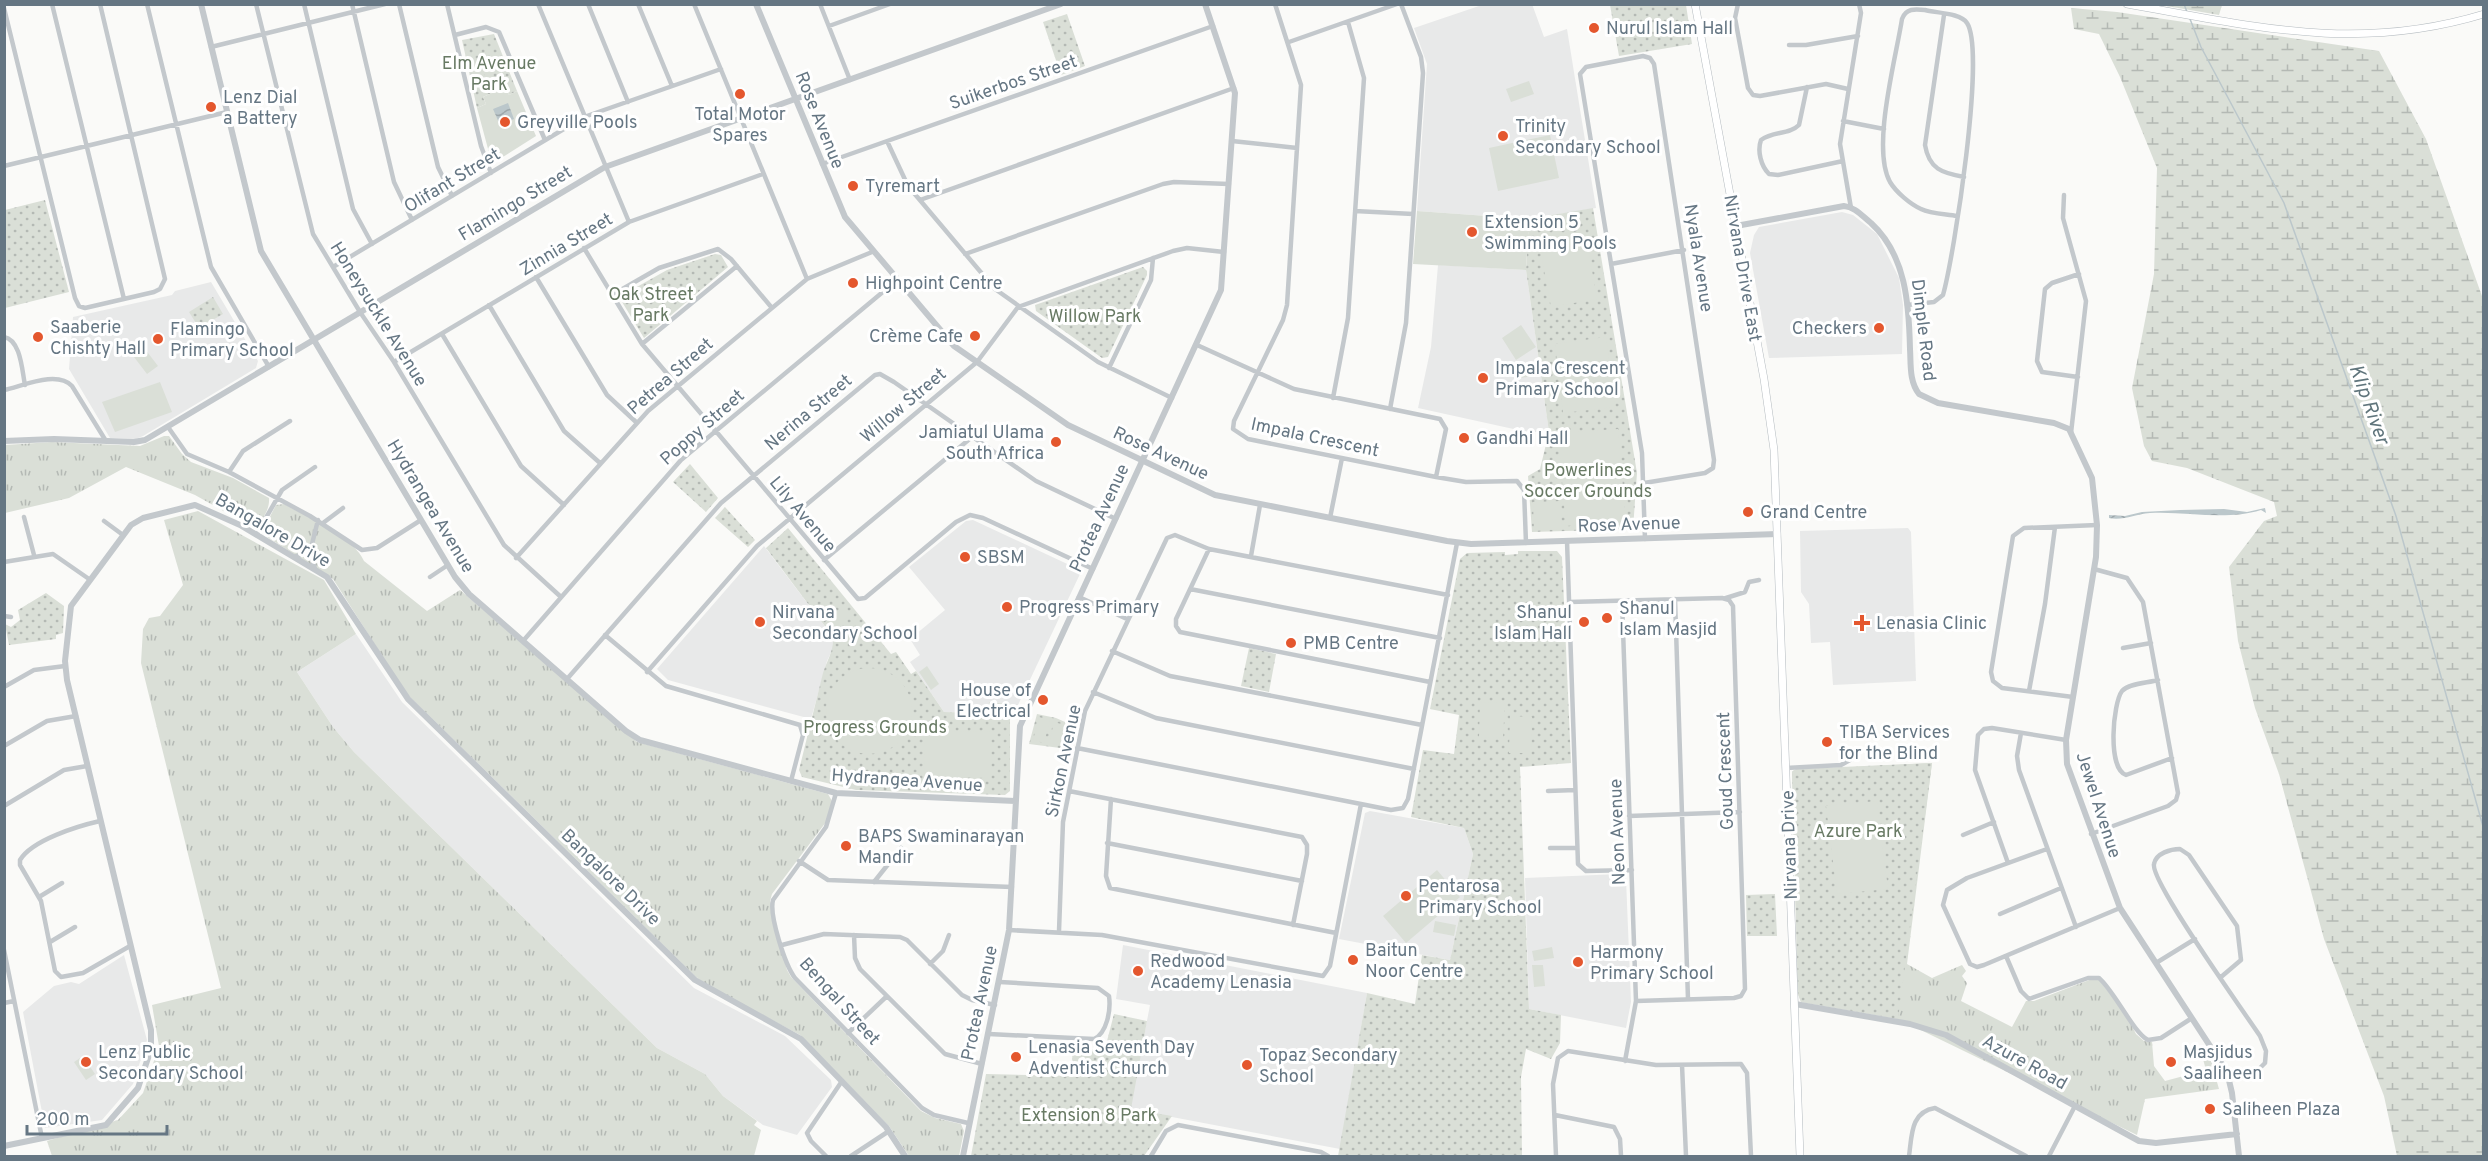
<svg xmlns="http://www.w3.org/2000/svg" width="2488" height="1161" font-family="Overpass,sans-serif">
<defs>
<pattern id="grass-tufts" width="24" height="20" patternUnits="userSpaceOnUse" patternTransform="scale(1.5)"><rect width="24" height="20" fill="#dadfd7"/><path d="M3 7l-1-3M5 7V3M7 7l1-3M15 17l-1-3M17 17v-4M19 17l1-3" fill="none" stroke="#b4b9b4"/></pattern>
<pattern id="wetland-marsh" width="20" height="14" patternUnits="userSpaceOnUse" patternTransform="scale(1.5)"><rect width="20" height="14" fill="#dadfd7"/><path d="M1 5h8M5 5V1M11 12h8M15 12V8" fill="none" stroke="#b4b9b4"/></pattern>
<pattern id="park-dots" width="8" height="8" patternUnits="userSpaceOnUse" patternTransform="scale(1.5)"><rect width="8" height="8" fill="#dadfd7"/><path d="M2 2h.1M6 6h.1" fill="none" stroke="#b4b9b4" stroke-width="1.8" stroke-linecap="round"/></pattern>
<pattern id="water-waves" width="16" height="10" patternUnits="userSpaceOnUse" patternTransform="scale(1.5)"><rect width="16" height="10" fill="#bbc7cb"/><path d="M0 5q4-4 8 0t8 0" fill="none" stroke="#9ca6aa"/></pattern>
</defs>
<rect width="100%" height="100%" fill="#fafaf8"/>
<path fill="#e8e9e9" d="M1532,4l12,33 23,-8 29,179 -67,11 -112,-8 10,-147 -13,-36 68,-23z
M1842,212l11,3 24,19 22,44 4,27 -1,49 -133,4 -19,-105 4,-18 5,-8z
M1438,265l88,5 23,162h-22l-109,-24 13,-61z
M211,282l47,79 -2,7 -113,68 -7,3 -26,-1 -41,-69 4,-52 99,-22 3,-4z
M973,520l105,49 2,5 -62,131 -29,-3 -1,11 -44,-1 -34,-50 10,-7 -10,-16 35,-29 -36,-43 57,-46z
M1908,528l3,4 5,149 -83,4 -3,-43 -19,1 -2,-39 -8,-12 -1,-61z
M764,546l69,91 1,9 -7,15 -16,58 -143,-39 -11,-11z
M356,634l46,68 292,286 91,48 46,44 1,7 -35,48 -34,-10 -40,-29 -18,-22 -48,-26 -303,-296 -21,-25 -36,-55z
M1370,811l94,17 9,26 -23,106 -111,-21 26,-126z
M1620,874l6,5 5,123 -5,26 -97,-19 -4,-131z
M1123,945l244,48 -27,156 -210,-40 20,-104 -34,-6z
M124,955l23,85 -14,44 -31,36 -57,8 -22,-116 31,-26 17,-4 8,2z"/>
<path fill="url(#grass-tufts)" d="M164,436h5l13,18 9,8 42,16 36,20c1,11 -7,25 -17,29l-57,-32 -69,-28 -57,31 -64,15v-68l47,-3 88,4z
M284,504c23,13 70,33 80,57l63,50 33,-21 177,152 191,52 4,7 -6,21 -54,72 -2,7 17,69 4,7 130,134 14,7 26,6 3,7 -5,25h-50l-20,-30 -89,-91 -97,-52 -10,-9 -287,-281 -73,-114 -66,-42c-4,-10 4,-22 9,-32z
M198,511l126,69 32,54 -59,38 36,55 21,25 303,296 48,26 18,22 34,25 -3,4 7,5 -7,26h-702l-5,-15 71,-21 25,-27 16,-47 -7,-41 69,-17 -80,-325 2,-34 6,-11 11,-2 23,-31 -19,-65z
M1932,763l-25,201 25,14 30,-13 4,6 -4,5 5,7 -6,18 51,26 14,-26h8l58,-22 7,1 27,34 10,20 8,7 8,1 2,24 11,15 41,-11 -5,-18 3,-1 11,16 -2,1 6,21 -74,10 -8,36 -239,-116 -97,-17 -3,-8 -6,-222 2,-2z"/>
<path fill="url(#wetland-marsh)" d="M2161,5l61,-1v1l-3,10z
M2071,8l46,4 262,39 47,88 57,160v857h-86l-13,-60 -60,-157 -45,-165 -24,-66 -17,-67 -9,-74 35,-46 13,-5 -3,-14 -87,-34 -35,-7 -8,-15 -12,-58 22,-114 3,-106 -37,-91 -21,-43 -25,-5z"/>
<path fill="url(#park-dots)" d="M1610,5h76l6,39 -73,12z
M1067,14l18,52 -24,9 -18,-53z
M494,34l23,57 -8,4 -4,-8 -22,10 3,7 -9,4 -15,-68z
M45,200l24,92 -64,16v-98z
M1593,208l44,265 -4,56 -101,3 -4,-56 12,-7 9,-37 -23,-162 3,-51z
M715,254l6,1 7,12 -84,71 -25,-41 48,-27z
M1143,267l4,4v4l-39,82 -6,1 -66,-47 -1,-6z
M213,297l10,17 -24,14 -10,-16z
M690,464l28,34 -12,14 -33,-30z
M725,507l30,33 -7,7 -33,-29z
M788,528l103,126 5,-2 15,22 5,-3 28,41 43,1 2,-11 29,3 -8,9v77l-5,4 -149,-5 -54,-13 -3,-7c8,-32 16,-65 24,-97 4,-13 11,-22 10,-36l-67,-89z
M1518,551h39l5,6 9,206 -51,4 9,242 32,6 -1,28 -9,16 -25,-10 -5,28 1,79h-184l29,-163 48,11 7,-49 28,5 23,-106 -9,-26 -53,-11 12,-67 31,4 5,-39 -29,-6 30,-150 7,-6 38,-1v3l13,-1z
M46,593l18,13 -1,27 -7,2v4l-47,6 -4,-21 6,3 9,-7 -2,-10z
M1249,648l27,6 -7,38 -28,-6z
M1037,714l19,4 18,8 -6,23 -39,-5z
M1932,763l-34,256 -97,-17 -3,-8 -6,-222 4,-3z
M1775,894l2,42h-30l-1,-41z
M1114,1014l33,7 -16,88 41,7 -28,40h-173l15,-82 87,2 -1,-26 22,-1 13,-8z"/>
<path fill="#dadfd7" d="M482,64l5,20 -11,3 -5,-21z
M1529,81l5,13 -23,8 -5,-13z
M505,87l4,8 8,-4 19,45 -41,26 -4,-2 -14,-52 9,-4 -3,-7z
M1550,135l9,43 -61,13 -9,-43z
M1417,211l112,8 -3,51 -113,-6z
M1585,230l12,69 -46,8 -13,-69z
M1521,325l15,22 -20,13 -14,-22z
M1606,337l9,70 -52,6 -8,-69z
M145,349l13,17 -11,8 -13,-17z
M1535,362l3,13 -23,4 -2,-13z
M160,382l12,30 -57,20 -13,-30z
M1618,429l4,45 -60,4 -4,-45z
M1622,476l4,45 -60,5 -4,-45z
M1560,501l2,28 -28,2 -1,-29z
M842,609l6,8 -17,13 -6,-8z
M853,623l6,9 -17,13 -6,-9z
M927,666l12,18 -8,6 -12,-18z
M826 711a43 43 0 1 1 86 0a43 43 0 1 1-86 0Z
M1480,702l25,1 -2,35 -24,-1z
M1510,716l22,1 -1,36h-22z
M1039,717l11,3 -6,23 -11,-3z
M1054,722l18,5 -5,20 -18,-4z
M925,731l66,1v46l-67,-1z
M1877,801l11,88 -51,5 -11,-88z
M1437,870l23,27 -54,46 -23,-27z
M1435,921l21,4 -2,11 -21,-4z
M1552,947l2,11 -20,3 -2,-10z
M1532,965h11l2,21 -11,1z
M83,1056l12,18 -9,6 -12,-18z"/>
<path fill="url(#water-waves)" d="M508,103l6,16 -14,6 -7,-16z
M2265,508l1,5 -5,-3c-36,11 -75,1 -111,3 -15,1 -27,8 -41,5v-3l16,1 17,-4 38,-2 44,-1 23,3z"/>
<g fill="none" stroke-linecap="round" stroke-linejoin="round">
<path stroke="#bbc7cb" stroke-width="1.5" d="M2184,4l3,8
M2190,19l11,28 83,156 112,313 88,314"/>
<g stroke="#b3babf" stroke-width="8">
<path id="secondary" d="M1695,4l69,375 10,71 26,706
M2127,4c126,22 229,49 357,10"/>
</g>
<path stroke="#c3c8cc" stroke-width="4.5" d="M52,4l72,295
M147,4l64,263 58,100
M256,4l57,230 47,78 34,50 110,183 57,52
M304,4l49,205 19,35
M352,4l42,178 18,38
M399,4l39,163 14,29
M447,4l34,142 10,27
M538,4l91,218
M588,4l40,98
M638,4l34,82
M694,4l113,275
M820,4l30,76
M1275,4l26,81 -14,220 -4,15 -49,101 -1,8 15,10 188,38 30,5 51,-1 7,9 2,53
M1738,4l-3,14 13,70 5,7 7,1 66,-12 22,5
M4,8l71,290 4,8 6,2 69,-16 6,-3 5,-10 -65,-275
M1944,15l-19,130c4,24 17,28 39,32
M829,26l61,-22
M455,35l31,-8 13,5 46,108
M1289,42l108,-38
M1789,45h17l52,-9
M211,47l174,-43
M1807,87l-8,38c-10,10 -26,6 -38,15 -4,11 0,26 8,34l9,1 65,-14
M1843,121l41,8
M887,141l21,45 87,103 103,73 74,36
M1232,141l65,7
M822,164l391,-138
M4,166l223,-54
M2064,195l-1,23 23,83 -15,132
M920,200l314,-112
M1851,208l-11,-64 21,-131 -2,-9
M1355,211l58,3
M584,248l58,96 216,255 7,-1 91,-76 14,-7 13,3 110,51
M965,254l198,-70 11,-2 55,2
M1611,264l73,-14
M333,267l251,-150 137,-48
M536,277l71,118 29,27
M612,295l47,-27 59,-19 13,10 41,49
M489,305l75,126 36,32
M1907,305l27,-3 9,-7c11,-39 43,-243 24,-272 -6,-10 -31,-10 -42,-13 -10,-1 -19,-2 -23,9 -6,39 -31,129 -12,163 6,10 20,22 31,27 10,5 25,5 36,7
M442,334l79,132 43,39
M4,337c17,3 18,34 21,48
M642,344l95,-78
M1197,345l97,44 146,30 6,10 -10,48
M394,362l235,-140 134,-48
M1109,368l42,-88 2,-22
M2078,377l-36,-5 -5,-11 8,-72 7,-6 27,-9
M4,390c19,-4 53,-20 68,-4l34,55
M1333,398l15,-80 16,-240 -16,-56
M1390,409l16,-86 17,-250 -2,-16 -20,-53
M168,427l19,27 42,18 81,44 52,34 15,-2 44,-28
M229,472l14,-21 47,-30
M1644,483l61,-10 8,-5 1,-8 -60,-396 -4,-6 -7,-2 -57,11 -6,7 62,379 3,86
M24,517l10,38
M1330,518l12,-60
M104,521l19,14
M323,523l20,-15
M256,535l26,-45 33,-23
M1567,541l11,323 8,7 46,-1
M1209,549l-33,70v7l4,6 250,50
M1251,556l9,-51
M294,557l16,-5
M516,558l132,-147 159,-132 65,-27
M824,560l148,-123
M4,562l49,-8 36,25
M315,569l-5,-17 8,-32
M430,577l18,-12
M1190,589l250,49
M1079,597l48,22
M1726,598l19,-6 4,-10 10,-2
M1675,599l13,400
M1622,601l14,400 -11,60
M1569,602l153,-4 7,2 4,6 12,383 -4,7 -7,2 -98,3
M4,616l7,1
M605,635l61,51 134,39 3,10 -12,46
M523,641l158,-181 215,-179
M2123,648l28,-5
M1112,651l58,25 252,49
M647,672l110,-126 220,-184 41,-55 155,-56 14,-3 37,4
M567,679l154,-176 154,-128 5,-1 14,8 142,99 80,38
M2158,680c-10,3 -29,3 -36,11 -9,12 -15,77 4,84l46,-17
M4,687l30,-17 31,-4
M2029,691l16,-87 10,-77
M1093,692l63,26 258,51
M2073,697l-71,-9 -9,-7 -2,-9 22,-136 11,-8 73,-3
M2021,733l-4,23 2,14 57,157
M4,746l43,-25 29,-5
M1077,748l284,56 30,6 12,-2 5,-9 49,-256
M1786,768l55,-3 9,-5
M1069,791l233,46 5,8v9l-14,71
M1548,791l27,-1
M836,793l-10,34 -53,73c-4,15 12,65 22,78l127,130 12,7 34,8
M1111,799l-5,77 4,12 226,45
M4,806l60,-36 23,-4
M1629,816l111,-4
M100,821c-22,5 -68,19 -80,39v5l21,36 14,70 6,6 22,-4 47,-27
M2091,834l77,-28 8,-6 2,-7 -35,-191 -16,-24 -33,-9
M1963,835l31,-13
M1107,843l195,38
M1550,848h27
M2047,849l-80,29 -20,12 -4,15 27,59 7,3 7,-2 136,-57
M799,861l29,19 184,7
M2008,863l-33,-93 3,-35 6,-6 8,-1 74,12
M874,882l27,-34
M39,897l23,-14
M2000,914l61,-26
M1009,930l93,5 221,41 7,-10 31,-162
M1059,931l4,-109 22,-111 82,-173 8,-3 34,14 239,46
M854,935l1,23 5,11 85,85 37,10
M50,942l25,-15
M782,945l42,-11 76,3 7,3 55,55 10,5 23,5
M4,950l38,188
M2006,956l15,35 8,8 59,-21h11c16,14 34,54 49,62l13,-2 31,-20
M2156,963l39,-24
M930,964l13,-13 6,-16
M2221,977l20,-17 -4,-34 -48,-71 -9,-6c-9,0 -24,4 -26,15 -4,17 90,148 106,172l6,15 -1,12 -6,6 -32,3
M4,1003l10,-2
M848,1033l39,-37
M989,1034l105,5c13,-6 17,-29 15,-43l-11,-8 -98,-6
M1682,1065l4,91
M1555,1115l59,12 6,12 1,17
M826,1156l-15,-15 -4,-8 35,-52
M851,1156l38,-25
M1151,1156l15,-25 12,-6 143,27 7,4
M1556,1156l-3,-72 5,-26 10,-7 88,14 85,-1 6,9 4,83
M1909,1156c3,-20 1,-44 26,-48l91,48
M2049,1156l26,-50"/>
<path stroke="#c3c8cc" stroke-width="6" d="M201,4l60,247 194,326 14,17 157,137 14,9 196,53 179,8
M756,4l89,213 109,129 114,79 147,70 232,46 24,3 307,-10
M1736,226l108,-20c11,1 18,10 27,17 35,32 38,81 39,126 1,15 -1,32 9,45l19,9 116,20 15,6 23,49 5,47 -1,32 -30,183 1,24 53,144 107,164 5,21 7,63
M4,441l50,-2 80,3 11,-2 460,-273 456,-163
M1795,1004l115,20 36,11 193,106 17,2 81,-9
M4,1146l102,-21 32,-37 13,-39v-19l-84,-350 -2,-19 6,-55 60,-81 12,-7 52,-13 45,20 87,52 81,122 287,281 106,59 85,88 19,29
M963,1156l46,-226 11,-204 201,-436 14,-197 -30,-89"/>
<use href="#secondary" stroke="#fff" stroke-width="7"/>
</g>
<g fill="#e4572e" stroke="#fff" stroke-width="2">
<circle cx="1594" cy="28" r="6"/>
<circle cx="740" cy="94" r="6"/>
<circle cx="211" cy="107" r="6"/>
<circle cx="505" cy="122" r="6"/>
<circle cx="1503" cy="136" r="6"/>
<circle cx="853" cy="186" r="6"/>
<circle cx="1472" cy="232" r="6"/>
<circle cx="853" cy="283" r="6"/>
<circle cx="1879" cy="328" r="6"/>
<circle cx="975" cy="336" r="6"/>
<circle cx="38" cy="337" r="6"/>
<circle cx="158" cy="339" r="6"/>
<circle cx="1483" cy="378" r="6"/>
<circle cx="1464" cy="438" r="6"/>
<circle cx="1056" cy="442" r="6"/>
<circle cx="1748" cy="512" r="6"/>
<circle cx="965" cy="557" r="6"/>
<circle cx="1007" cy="607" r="6"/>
<circle cx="1607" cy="618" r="6"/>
<circle cx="760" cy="622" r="6"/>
<circle cx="1584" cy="622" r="6"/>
<path d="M1859 614h6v6h6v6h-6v6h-6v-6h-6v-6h6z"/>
<circle cx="1291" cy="643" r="6"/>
<circle cx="1043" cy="700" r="6"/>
<circle cx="1827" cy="742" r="6"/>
<circle cx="846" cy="846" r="6"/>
<circle cx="1406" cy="896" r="6"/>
<circle cx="1353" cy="960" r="6"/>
<circle cx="1578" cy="962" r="6"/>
<circle cx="1138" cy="971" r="6"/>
<circle cx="1016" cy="1057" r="6"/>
<circle cx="86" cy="1062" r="6"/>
<circle cx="2171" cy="1062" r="6"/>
<circle cx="1247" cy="1065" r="6"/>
<circle cx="2210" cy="1109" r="6"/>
</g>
<g text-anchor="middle" stroke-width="6" stroke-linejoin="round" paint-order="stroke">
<g font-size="18" fill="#657683" stroke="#fff" text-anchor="start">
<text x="1606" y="34">Nurul Islam Hall</text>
<text x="223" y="103">Lenz Dial<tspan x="223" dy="21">a Battery</tspan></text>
<text x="740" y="120" text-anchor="middle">Total Motor<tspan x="740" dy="21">Spares</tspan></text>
<text x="517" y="128">Greyville Pools</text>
<text x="1515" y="132">Trinity<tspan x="1515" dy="21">Secondary School</tspan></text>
<text x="865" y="192">Tyremart</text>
<text x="1484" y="228">Extension 5<tspan x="1484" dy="21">Swimming Pools</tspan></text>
<text x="865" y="289">Highpoint Centre</text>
<text x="50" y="333">Saaberie<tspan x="50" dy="21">Chishty Hall</tspan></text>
<text x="1867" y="334" text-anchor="end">Checkers</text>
<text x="170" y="335">Flamingo<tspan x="170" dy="21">Primary School</tspan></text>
<text x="963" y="342" text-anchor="end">Crème Cafe</text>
<text x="1495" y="374">Impala Crescent<tspan x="1495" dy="21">Primary School</tspan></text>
<text x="1044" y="438" text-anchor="end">Jamiatul Ulama<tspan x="1044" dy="21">South Africa</tspan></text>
<text x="1476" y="444">Gandhi Hall</text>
<text x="1760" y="518">Grand Centre</text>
<text x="977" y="563">SBSM</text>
<text x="1019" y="613">Progress Primary</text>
<text x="1619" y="614">Shanul<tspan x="1619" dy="21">Islam Masjid</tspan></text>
<text x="772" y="618">Nirvana<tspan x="772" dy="21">Secondary School</tspan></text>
<text x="1572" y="618" text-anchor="end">Shanul<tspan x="1572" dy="21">Islam Hall</tspan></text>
<text x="1876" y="629">Lenasia Clinic</text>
<text x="1303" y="649">PMB Centre</text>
<text x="1031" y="696" text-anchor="end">House of<tspan x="1031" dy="21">Electrical</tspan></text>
<text x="1839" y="738">TIBA Services<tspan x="1839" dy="21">for the Blind</tspan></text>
<text x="858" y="842">BAPS Swaminarayan<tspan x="858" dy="21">Mandir</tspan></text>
<text x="1418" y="892">Pentarosa<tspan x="1418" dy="21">Primary School</tspan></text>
<text x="1365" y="956">Baitun<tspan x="1365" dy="21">Noor Centre</tspan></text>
<text x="1590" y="958">Harmony<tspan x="1590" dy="21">Primary School</tspan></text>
<text x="1150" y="967">Redwood<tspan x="1150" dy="21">Academy Lenasia</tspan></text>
<text x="1028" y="1053">Lenasia Seventh Day<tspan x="1028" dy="21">Adventist Church</tspan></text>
<text x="98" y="1058">Lenz Public<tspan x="98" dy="21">Secondary School</tspan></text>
<text x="2183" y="1058">Masjidus<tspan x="2183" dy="21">Saaliheen</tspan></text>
<text x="1259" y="1061">Topaz Secondary<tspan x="1259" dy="21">School</tspan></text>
<text x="2222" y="1115">Saliheen Plaza</text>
</g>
<g font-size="18" fill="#687a64" stroke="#fff">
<text x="489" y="69">Elm Avenue<tspan x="489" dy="21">Park</tspan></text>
<text x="651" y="300">Oak Street<tspan x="651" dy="21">Park</tspan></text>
<text x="1095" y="322">Willow Park</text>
<text x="1588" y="476">Powerlines<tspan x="1588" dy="21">Soccer Grounds</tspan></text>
<text x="875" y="733">Progress Grounds</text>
<text x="1858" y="837">Azure Park</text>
<text x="1089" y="1121">Extension 8 Park</text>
</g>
<g font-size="18" fill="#657683" stroke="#fff">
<text transform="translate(1013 82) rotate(-19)" y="6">Suikerbos Street</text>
<text transform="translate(820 120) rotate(68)" y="6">Rose Avenue</text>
<text transform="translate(452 180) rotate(-31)" y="6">Olifant Street</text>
<text transform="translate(515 203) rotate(-31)" y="6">Flamingo Street</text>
<text transform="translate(566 244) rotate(-31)" y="6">Zinnia Street</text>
<text transform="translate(1699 258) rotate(81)" y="6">Nyala Avenue</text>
<text transform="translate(1743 268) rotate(80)" y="6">Nirvana Drive East</text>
<text transform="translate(379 314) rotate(58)" y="6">Honeysuckle Avenue</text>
<text transform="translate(1924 330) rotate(83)" y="6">Dimple Road</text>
<text transform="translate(670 376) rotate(-41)" y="6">Petrea Street</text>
<text transform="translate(903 405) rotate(-40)" y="6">Willow Street</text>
<text transform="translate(808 412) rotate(-40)" y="6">Nerina Street</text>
<text transform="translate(702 427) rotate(-41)" y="6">Poppy Street</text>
<text transform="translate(1315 437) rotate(12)" y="6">Impala Crescent</text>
<text transform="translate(1161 453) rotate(25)" y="6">Rose Avenue</text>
<text transform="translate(431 506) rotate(59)" y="6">Hydrangea Avenue</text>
<text transform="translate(803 514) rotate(50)" y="6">Lily Avenue</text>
<text transform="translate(1099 518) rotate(-65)" y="6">Protea Avenue</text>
<text transform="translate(1629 524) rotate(-2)" y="6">Rose Avenue</text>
<text transform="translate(273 530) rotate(30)" y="6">Bangalore Drive</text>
<text transform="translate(1063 761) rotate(-78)" y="6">Sirkon Avenue</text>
<text transform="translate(1725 771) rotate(-92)" y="6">Goud Crescent</text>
<text transform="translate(907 780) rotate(4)" y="6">Hydrangea Avenue</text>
<text transform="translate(2099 805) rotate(72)" y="6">Jewel Avenue</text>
<text transform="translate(1617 832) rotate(-92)" y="6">Neon Avenue</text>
<text transform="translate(1789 845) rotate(-92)" y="6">Nirvana Drive</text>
<text transform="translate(611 877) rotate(44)" y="6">Bangalore Drive</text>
<text transform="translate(840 1001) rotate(48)" y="6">Bengal Street</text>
<text transform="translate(979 1003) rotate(-78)" y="6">Protea Avenue</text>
<text transform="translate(2025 1062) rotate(29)" y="6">Azure Road</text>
</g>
<g font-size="20" font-style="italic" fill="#60757c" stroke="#fff">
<text transform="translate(2370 404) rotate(70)" y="7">Klip River</text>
</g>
</g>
<rect width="2488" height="1161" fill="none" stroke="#657683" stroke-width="12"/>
<path d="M27 1125v9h140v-9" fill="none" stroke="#657683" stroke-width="3"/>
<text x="36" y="1125" font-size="18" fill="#657683" stroke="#ffffff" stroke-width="4.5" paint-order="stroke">200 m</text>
</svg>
